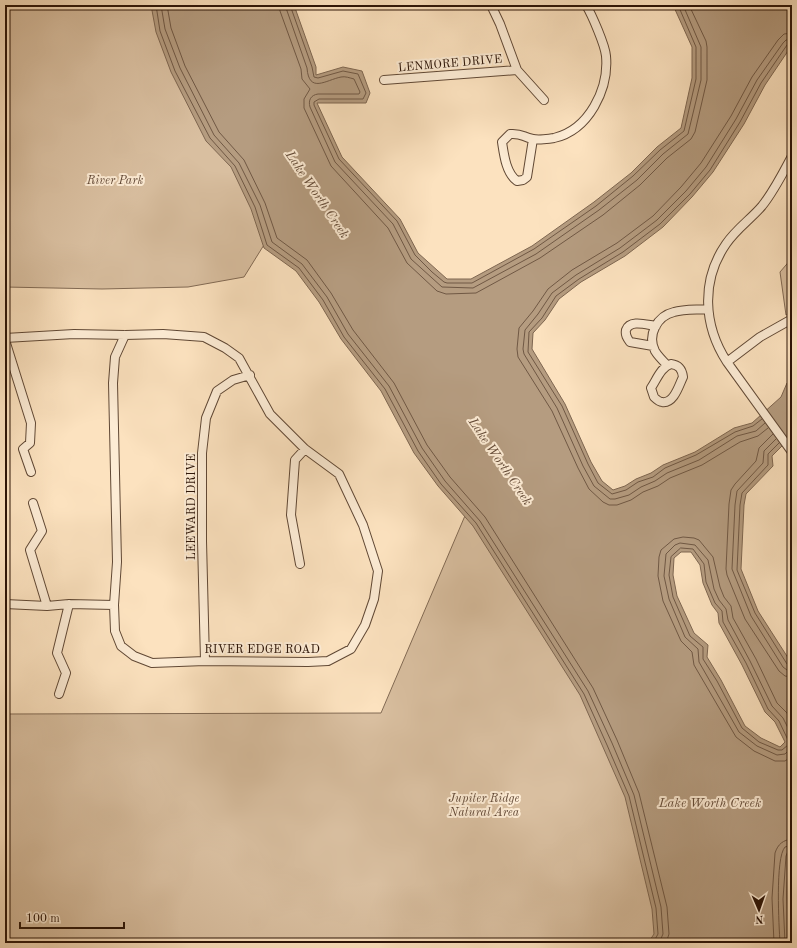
<svg xmlns="http://www.w3.org/2000/svg" width="797" height="948" font-family="'Old Standard TT',serif">
<rect width="100%" height="100%" fill="#fce2bf"/>
<filter id="stains"><feTurbulence type="fractalNoise" baseFrequency=".005" numOctaves="4"/><feColorMatrix values="0 0 0 0 .2 0 0 0 0 .09 0 0 0 0 .02 0 0 0 .5 -.17"/></filter>
<radialGradient id="worn" r=".72"><stop offset=".6" stop-color="#630" stop-opacity="0"/><stop offset="1" stop-color="#630" stop-opacity=".3"/></radialGradient>
<path fill="#d9bfa0" stroke="#826a54" d="M5,5h151l74,152 37,83 -23,37 -56,10 -86,2 -97,-2z
M792,258v55l-6,2 -6,-43z
M467,511l135,215 58,163 2,54h-657v-229l376,-1z"/>
<path fill="#b59c80" stroke="#7e6650" fill-rule="evenodd" d="M151,5h143l22,62v8l27,-8 19,4 8,22 -4,10h-49l25,54 58,62 18,34 29,26h24l61,-33 62,-44 37,-29 26,-26 24,-19 11,-50v-31l-19,-42h119v40l-27,40 -21,39 -31,48 -21,25 -29,30 -38,29 -44,26 -22,17 -14,21 -12,13 -1,16 33,55 26,58 11,19 11,9 12,-4 11,-7 15,-6 12,-8 32,-13 39,-24 18,-5 29,-26 6,-14 5,-1v56h-2l-18,18 1,10 -27,28 -2,11 -3,64 17,42 34,53v183c-8,31 -4,65 -3,96h-141l6,-9 -2,-25 -27,-112 -45,-102 -107,-169 -35,-40 -24,-33 -33,-62 -40,-52 -22,-37 -23,-31 -32,-23 -13,-39 -20,-42 -25,-26 -35,-69 -15,-40zM681,552h10l9,13 3,18 9,22 6,8 1,10 23,42 23,47 10,10 10,20 -5,5 -19,-9 -16,-12 -24,-46 -14,-23 1,-12 -14,-12 -17,-37 -4,-21 1,-17z"/>
<g fill="none" stroke-linecap="round" stroke-linejoin="round">
<path stroke="#705844" stroke-width="1" d="M156,5l4,26 15,40 35,67 25,28 20,41 12,38 32,23 24,32 21,37 41,52 33,62 23,33 35,39 108,171 23,51 22,51 27,112 2,26 -5,9
M161,5l4,24 15,39 34,67 25,28 21,42 12,37 30,22 25,33 21,37 41,52 33,62 23,33 35,40 108,170 24,52 22,52 27,112 2,27 -4,9
M167,5l4,23 14,38 34,66 25,28 21,43 12,35 30,22 24,33 22,37 41,53 33,62 23,32 35,40 108,171 24,52 22,53 28,114 2,27 -3,9
M279,5l1,6 21,58 1,10 8,10 -6,10v9l27,58 57,62 19,35 30,28 9,3 30,-1 64,-35 63,-43 37,-30 27,-27 24,-19 4,-7 12,-52v-33l-1,-6 -17,-36
M285,5l22,63c2,26 19,12 34,9 4,-1 9,1 13,2l6,13 -1,2h-41c-7,1 -10,6 -8,13l25,55 58,62 18,35 31,28 31,1 63,-34 63,-44 38,-30 26,-26 25,-20 13,-54v-33l-18,-42
M290,5l22,62 2,10 4,1 25,-7 15,3 8,19 -3,6h-44l-5,3v3l25,54 58,62 18,34 17,17 12,10 3,1h25l62,-34 62,-43 37,-30 27,-26 24,-19 12,-52v-32l-18,-42
M762,419l-9,7 -18,6 -39,23 -31,13 -12,9 -15,5 -12,8 -14,4 -14,-11 -10,-19 -26,-58 -34,-54 1,-20 13,-14 14,-22 23,-17 44,-27 37,-28 30,-30 20,-24 30,-48 21,-39 26,-38 5,-1
M765,423l-9,8 -19,5 -38,24 -32,13 -12,8 -14,6 -12,8 -14,4h-5l-16,-13 -11,-20 -26,-58 -33,-54 -1,-5 2,-19 13,-16 14,-21 24,-18 44,-27 37,-28 29,-29 20,-24 30,-48 21,-39 26,-37 3,-3 6,-1
M768,428l-10,8 -18,6 -38,23 -32,13 -12,8 -15,6 -12,8 -14,5h-8l-6,-3 -14,-13 -11,-21 -26,-57 -34,-54 -1,-8 2,-21 14,-17 15,-22 24,-19 45,-27 36,-27 28,-29 20,-24 30,-47 21,-39 26,-37 6,-6 8,-1
M773,434l-14,14 -3,13 -21,23 -4,6 -2,14 -3,65 1,6 18,44 34,52 6,5 7,1
M776,439l-12,12 -1,12 -26,28 -2,14 -3,64 19,47 32,51 4,3 5,1
M779,443l-11,11v11l-26,28 -2,12 -3,65 18,43 32,51 5,2
M681,548l12,1 11,15 2,18 9,21 7,8 1,11 23,41 22,46 11,12 9,19v5l-6,5h-4l-19,-8 -17,-14 -25,-47 -14,-22v-12l-13,-11 -17,-39 -4,-22 2,-18z
M792,723l-5,-10 -10,-10 -21,-44 -23,-41 -2,-12 -7,-9 -4,-10 -7,-30 -14,-17 -5,-2 -11,-1 -9,2 -13,11 -2,7 -1,19 5,25 18,40 11,11 2,13 42,72 18,14 21,10h10l7,-5
M792,736l-9,-18 -11,-12 -22,-45 -22,-41 -2,-11 -7,-9 -5,-11 -6,-29 -13,-15 -15,-2 -5,2 -9,9 -2,22 5,23 16,38 13,12 1,13 40,70 18,14 20,9 8,-1 7,-7
M774,943l-2,-45 3,-45c3,-9 8,-13 17,-14
M780,943c-1,-17 -5,-85 5,-96l7,-2
M785,943l-2,-44 3,-43 2,-5 4,-1"/>
<g stroke="#604835" stroke-width="10">
<path id="minor" d="M491,5l9,19 17,46 27,30
M384,80l133,-10
M533,139l-6,38 -4,3 -6,1c-11,-8 -13,-26 -15,-39l8,-8c13,-1 12,3 23,5 5,1 16,0 21,-1 35,-8 55,-49 52,-82 -1,-11 -14,-41 -20,-51
M792,156c-9,17 -18,35 -30,50 -11,13 -26,23 -36,38 -25,36 -23,81 1,118l65,90
M5,338l69,-4 51,1 38,-1 41,3 21,11 14,10 31,56 35,35 34,25 24,51 15,46 -4,28 -9,26 -14,24 -23,12 -20,1 -103,-1 -53,2 -18,-7 -13,-10 -6,-15 -1,-26 3,-43 -4,-179 2,-26 10,-22
M5,340l26,83 -1,20 -7,6 8,23
M653,346l-23,-4c-3,-4 -5,-7 -4,-12 4,-11 21,-5 30,-4
M727,362l33,-25 32,-18
M671,364c8,1 11,5 12,13 -4,8 -9,27 -21,25 -3,0 -6,-3 -8,-5l-3,-9c6,-9 10,-21 20,-24z
M667,365c-4,-4 -9,-9 -12,-14 -8,-16 2,-35 19,-39 10,-3 23,-2 34,-3
M33,503l9,28 -12,19 17,56
M300,564l-9,-49 4,-55 10,-11
M5,604l42,2 22,-2 45,1
M205,661l-3,-120v-88l4,-35 11,-27 16,-11 17,-5
M59,694l7,-21 -9,-20 12,-49"/>
</g>
<use href="#minor" stroke="#fdecd5" stroke-width="8"/>
</g>
<g text-anchor="middle" stroke-width="4" stroke-linejoin="round" paint-order="stroke">
<g font-size="12" fill="#2c1407" stroke="#fdecd5">
<text transform="translate(450 63) rotate(-5)" y="4">LENMORE DRIVE</text>
<text transform="translate(191 507) rotate(-90)" y="4">LEEWARD DRIVE</text>
<text x="262" y="653">RIVER EDGE ROAD</text>
</g>
<g font-size="12" font-style="italic" fill="#604735" stroke="#fdecd5">
<text x="115" y="184">River Park</text>
<text x="484" y="802">Jupiter Ridge<tspan x="484" dy="14">Natural Area</tspan></text>
</g>
<g font-size="13" font-style="italic" fill="#634a37" stroke="#fdecd5">
<text transform="translate(318 194) rotate(56)" y="5">Lake Worth Creek</text>
<text transform="translate(501 461) rotate(56)" y="5">Lake Worth Creek</text>
<text x="710" y="807">Lake Worth Creek</text>
</g>
</g>
<rect width="797" height="948" fill="none" stroke="#fce2bf" stroke-width="20"/>
<rect x="6" y="6" width="785" height="936" fill="none" stroke="#2c1407" stroke-width="2"/>
<rect x="10" y="10" width="777" height="928" fill="none" stroke="#2c1407"/>
<g transform="translate(759 910) rotate(178)" stroke="#fdecd5" stroke-width="3" paint-order="stroke">
<path d="M0-3L7 15L0 10L-7 15Z" fill="#2c1407"/>
<text y="-6" font-size="11" font-weight="bold" text-anchor="middle" fill="#2c1407">N</text>
</g>
<path d="M20 922v6h104v-6" fill="none" stroke="#2c1407" stroke-width="2"/>
<text x="26" y="922" font-size="12" fill="#2c1407" stroke="#fdecd5" stroke-width="3" paint-order="stroke">100 m</text>
<rect width="100%" height="100%" filter="url(#stains)"/>
<rect width="100%" height="100%" fill="url(#worn)"/>
</svg>
